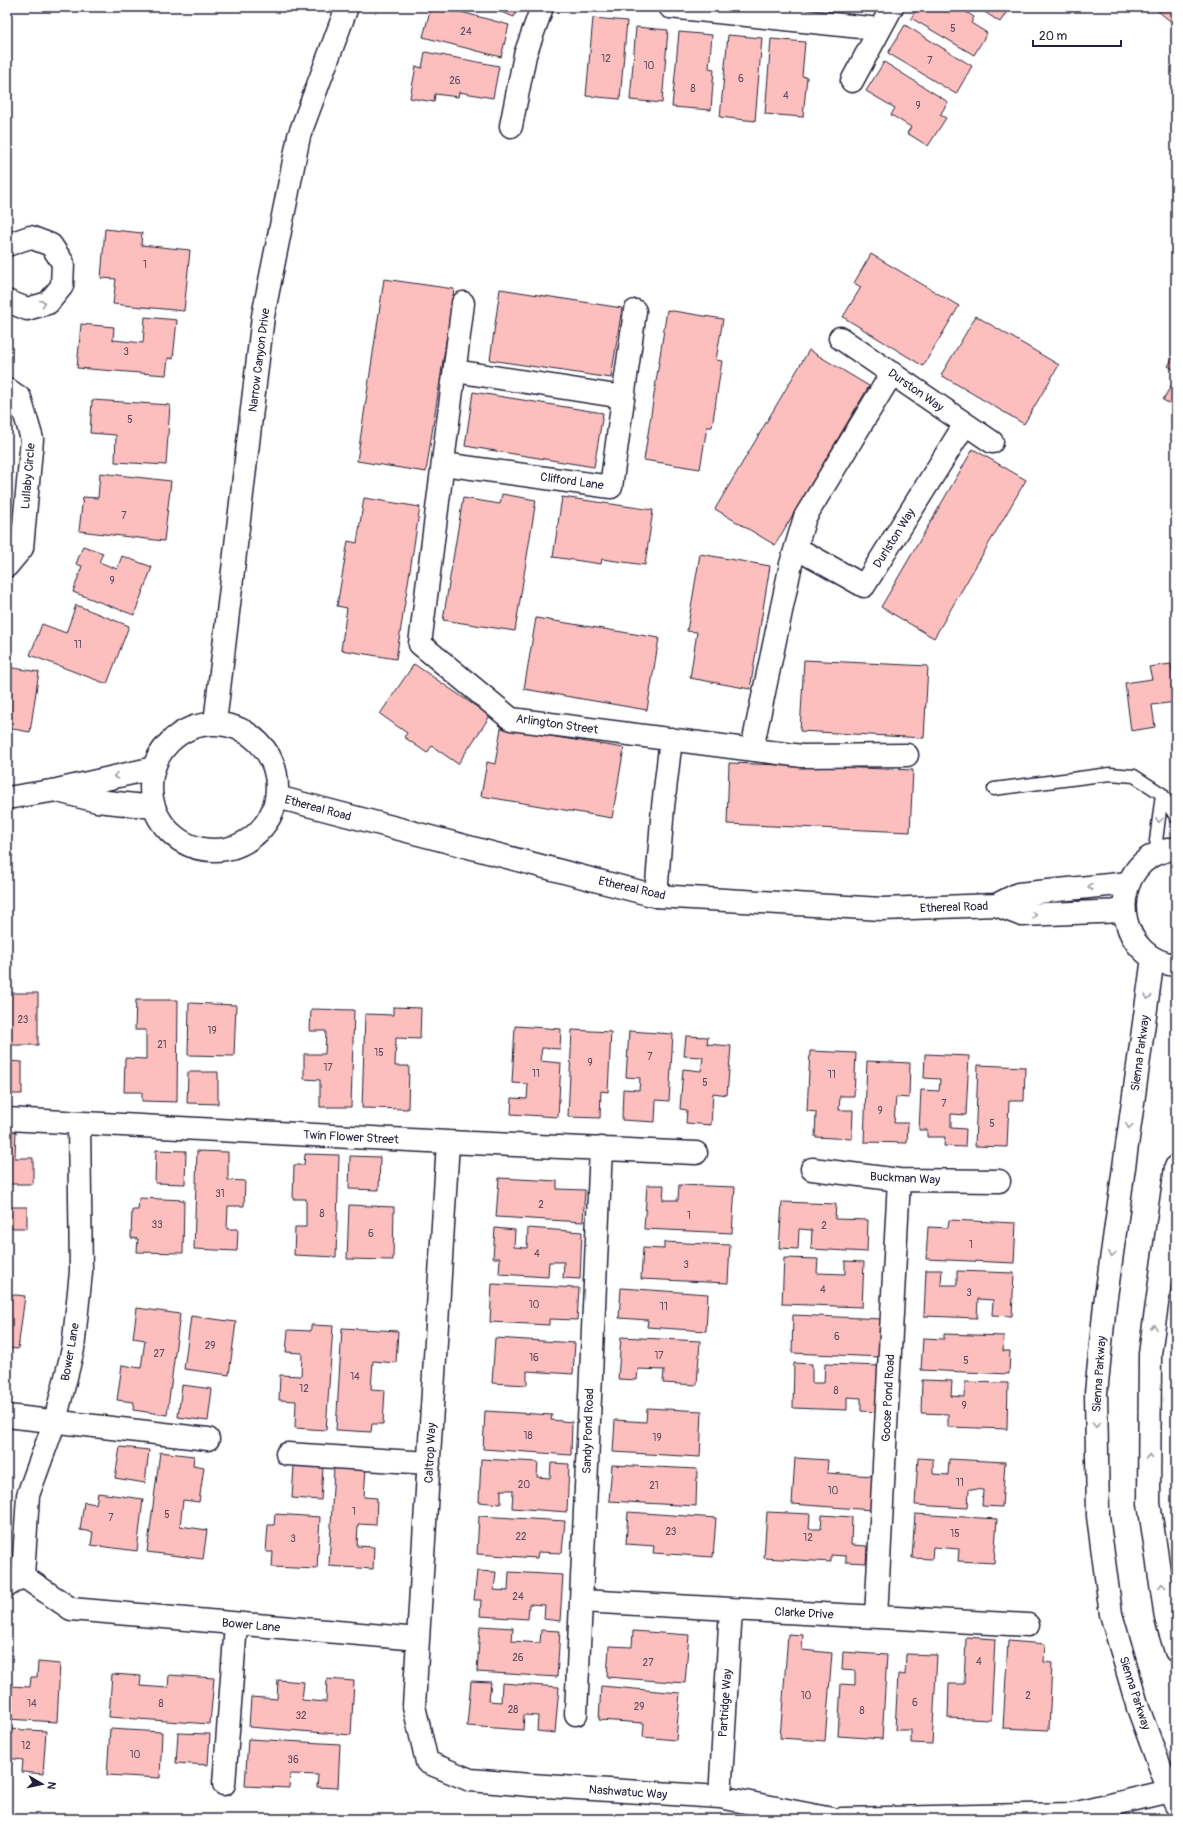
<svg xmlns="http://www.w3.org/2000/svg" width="1183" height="1826" font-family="Pangolin,sans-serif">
<rect width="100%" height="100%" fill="#fff"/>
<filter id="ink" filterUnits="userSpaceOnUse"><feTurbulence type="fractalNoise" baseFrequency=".025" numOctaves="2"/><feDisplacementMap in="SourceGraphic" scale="8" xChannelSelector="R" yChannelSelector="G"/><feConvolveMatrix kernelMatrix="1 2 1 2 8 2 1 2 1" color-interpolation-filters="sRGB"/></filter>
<g filter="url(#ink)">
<path fill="#fcbfbe" stroke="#22223b" d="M431,7h12l66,18 -8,32 -78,-20z
M488,7h30l-4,10z
M918,7h40l16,10 -3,6 16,10 -13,22 -63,-37z
M977,7h33l-10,15z
M1153,7h23v17l-1,1z
M593,18l34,3 -7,78 -34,-3z
M905,25l67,41 -16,28 -68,-41z
M636,27l32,3 -6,73 -32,-3z
M679,32l33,3 -3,33 5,1 -3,41 -39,-3z
M728,35l34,3 -7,83 -35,-4z
M771,39l34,3 -3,34 5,1 -4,40 -38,-3z
M425,52l74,14 -6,32 -34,-6 -1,5 -23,-3 -1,8 -24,-4 6,-32 6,2z
M884,62l64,40 -8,13 6,3 -18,28 -21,-13 4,-6 -20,-12 4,-7 -29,-17z
M105,229l37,4 -1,12 49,5 -6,61 -71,-7 3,-25 -15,-1z
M871,254l88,52 -36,60 -80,-49 18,-30 -7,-4z
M384,279l70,10 -28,183 -69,-11z
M500,289l122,19 -11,70 -121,-18z
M667,310l56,9 -7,41 6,1 -10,66h-5l-7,42 -56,-9z
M976,316l83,49 -35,59 -83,-49z
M145,317l32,3 -4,39 -5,-1 -2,17 -89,-7 4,-44 33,3 -1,13 30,3z
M809,350l60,36 -94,159 -60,-36z
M1176,353v18l-8,-5z
M1176,377v30l-13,-7z
M473,392l130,21 -9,54 -129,-21z
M92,400l78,5 -4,60 -51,-3 1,-27 -26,-2z
M973,449l53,31 -92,158 -53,-31z
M100,473l71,8 -7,60 -85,-10 4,-34 15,1z
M502,494l34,6 -21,131 -72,-11 20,-122 37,6z
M562,497l91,13 -8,55 -43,-6 -1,5 -48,-7z
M364,498l56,9 -24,152 -55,-9 6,-42 -10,-2 11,-65 9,2z
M83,546l20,7 -4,9 18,7 5,-13 30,11 -18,48 -61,-23 9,-26 -6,-2z
M700,554l70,12 -20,123 -60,-11 7,-46 -10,-1z
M76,605l53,21 -22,58 -77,-29 12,-31 24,9z
M536,618l123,20 -12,72 -123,-21z
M804,660l124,6 -4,72 -124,-7z
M414,664l76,52 -32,48 -26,-18 -5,7 -23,-16 3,-4 -27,-19z
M1171,664l5,38 -24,3 3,22 -24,4 -6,-48 27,-4 -3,-12z
M7,667l32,5 -9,60 -23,-4z
M501,728l123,20 -12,70 -131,-22 6,-34 8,2z
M729,763l184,7 -3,62 -183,-8z
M7,993h31v52h-31z
M136,1000h42l-1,102 -35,-1v-9h-18l1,-34 21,1v-29h-11z
M189,1003l47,2 -2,51 -46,-1z
M393,1007l28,1 -1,31 -24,-1 -1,28h14l-1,43 -46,-1 3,-94 28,1z
M311,1009l43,1 -3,97h-31v-27l-16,-1v-25h21l1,-23h-16z
M515,1026l46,3 -1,20 -18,-1 -2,13 21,2 -3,54 -47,-3 1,-16 15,1 1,-15 -16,-1z
M572,1030l39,2 -3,60 -7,-1 -1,27 -32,-1z
M629,1031l44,3 -4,67 -13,-1 -1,22 -33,-2 1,-31 16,1 1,-12 -14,-1z
M686,1036l22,1 -1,7 24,2 -4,49 -14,-2 -2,32 -25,-2 1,-13 -7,-1 3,-40 18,2 2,-14 -19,-1z
M810,1051l46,2 -2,43h-14l-1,14h14l-1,29 -37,-2 1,-25 -9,-1z
M925,1054l44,2 -3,59 -15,-1v14l15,1 -1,18 -21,-1 1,-9h-18v-7h-8l2,-40 18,1 1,-12 -16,-1z
M7,1061l15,1v32h-15z
M867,1061l43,2 -1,35 -13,-1 -2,26h14l-1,20 -43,-1z
M978,1065l47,2 -1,34h-15l-2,46 -32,-1z
M188,1072h30v32l-31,-1z
M7,1130h9l-1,28h18v26h-23v23h17v21h-20z
M156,1150l30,1 -1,33 -30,-1z
M197,1151l31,1v28l17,1 -1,25h-16l-1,23h11l-1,22 -43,-2z
M305,1154l34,1 -3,102 -42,-2 1,-28h11v-28h-13l1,-34h10z
M350,1156l30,1 -1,33 -30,-1z
M499,1178l58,3v8l28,1 -2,32 -87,-5z
M647,1185h17l-1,15h15l1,-15 56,2 -3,46 -88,-4z
M139,1198l45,2 -1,53 -46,-1 1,-13 -7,-1 1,-28h6z
M782,1202l54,2 -1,15 33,1 -1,32 -56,-3 1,-19 -13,-1 -1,20 -19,-1z
M349,1205l45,2 -1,53 -46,-1z
M949,1220l67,3 -2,40 -88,-4 2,-32 20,1z
M495,1228l20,2 -1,17 13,1 1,-20 54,4 -2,47 -17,-1 1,-16h-15l-1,15 -49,-3 1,-16h-7z
M664,1242l66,3 -2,38 -87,-4 2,-31 21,1z
M784,1258l34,1 -1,14 28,1v-13l19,1 -2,45 -80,-3z
M926,1270h16l-1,15h16v-14l57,2 -2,43 -20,-1 1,-15 -15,-1 -1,19 -53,-2z
M492,1284l87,4 -2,32 -28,-1v6l-59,-3z
M621,1288l87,6 -2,37 -59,-4 1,-7 -29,-2z
M7,1294l18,2 -7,53 -11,-1z
M137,1308l43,6 -13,101 -34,-5 1,-8 -17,-2 5,-35 19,3 4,-28 -12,-2z
M793,1315l90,4 -2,38 -89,-4z
M191,1316l45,6 -7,53 -45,-6z
M311,1325l22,1 -7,104 -31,-2 1,-27 -17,-1 1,-25 21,1 1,-23 -16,-1 2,-22 23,1z
M342,1328l56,3 -2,32 -23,-2 -2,28 14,1 -2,34h-11l-1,8 -35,-2z
M944,1334l60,2 -1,15h7l-1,23 -88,-4 2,-32 21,1z
M621,1337l79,4 -3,44 -34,-2 1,-13 -26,-1 -1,11 -19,-1z
M495,1338l80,5 -2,31 -46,-3v14l-35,-2z
M794,1363l18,1v19h12l1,-19 55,2 -2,46 -17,-1v-13l-14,-1v13l-54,-2z
M922,1380l30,1 -1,15 13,1 1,-15 43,1 -1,46 -59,-2v-13l-27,-1z
M182,1385l30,4 -4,32 -30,-4z
M647,1408l55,3 -2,46 -87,-5 2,-32 31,2z
M485,1411l67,4 -1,5 21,2 -1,33 -88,-6z
M120,1447l29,3 -4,33 -30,-5z
M160,1452l34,4 -1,9 11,2 -5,35 -16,-2 -3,26 27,4 -4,29 -56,-7z
M795,1458l33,2 -1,13 47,3 -2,34 -80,-6z
M918,1458l15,1v15l15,1 1,-16 56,3 -3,45 -20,-1 1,-16 -14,-1 -1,19 -53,-3z
M481,1459l57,3 -1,15 13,1 1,-15 18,1 -2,48 -55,-4 1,-18h-12v14l-22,-2z
M612,1465l85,4 -1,37 -87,-5z
M294,1466l29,1 -2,33 -29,-2z
M334,1467l32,1 -2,29 13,1 -1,27 -18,-1 -1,22 17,1 -1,22 -44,-3z
M98,1493l45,6 -6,52 -46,-6 2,-13 -13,-2 4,-28 12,2z
M628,1512l88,6 -3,39 -60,-4 1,-7 -28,-2z
M767,1512l43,2 -1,15h12l1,-14 30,2 -1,28 16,1 -1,17 -20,-1v-6l-15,-1v7l-67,-4z
M275,1514l45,3 -3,52 -45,-2 1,-15h-7l2,-27h6z
M915,1514l82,5 -3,44 -36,-2 1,-12 -26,-2 -1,12 -20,-1z
M479,1516l86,5 -3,32 -24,-1 -1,6 -60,-4z
M477,1571l19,1 -2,18 14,1 1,-19 54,3 -3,46 -16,-2 1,-14 -16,-1 -1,15 -48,-3 1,-16h-7z
M480,1626l33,2 -1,13 28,2 1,-13 19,1 -3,46 -80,-5z
M633,1631l56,4 -4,48 -78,-6 2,-31 23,1z
M788,1634l15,1 -1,15 30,3 -7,88 -45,-3z
M966,1637l29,2 -4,81 -43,-2 1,-34h15z
M1008,1641l37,3 -1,18 8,1 -3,67 -46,-2z
M843,1652l44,3 -5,84 -44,-3 3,-52 14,1v-14l-13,-1z
M906,1654l31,1 -5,89 -21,-1v-13h-16l3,-56 7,1z
M38,1662l22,2 -3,58 -50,-3v-50h2l-1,17 22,1 1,-10h6z
M112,1674l29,2 -1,10 28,2 1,-13 45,3 -4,46 -101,-7z
M327,1679l27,2 -3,54 -102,-8 2,-30 26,2 1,-19 26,2 -2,18 24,2z
M471,1681l20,1 -2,19 12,1 1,-19 57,4 -4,46 -18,-2 1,-15 -14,-1 -1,15 -56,-4z
M601,1686l79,7 -4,47 -33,-3 1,-14 -45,-3z
M7,1729l39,2 -3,43 -21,-2 1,-12 -16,-2z
M110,1729l52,3 -2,46 -53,-3z
M178,1733l32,1 -2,31 -32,-2z
M248,1739l92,5 -2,44 -21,-1 1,-12 -28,-1 -1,14 -44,-2z"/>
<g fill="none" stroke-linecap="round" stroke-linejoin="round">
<g stroke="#22223b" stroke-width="15">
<path id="service" d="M994,789l116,-15 24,2 28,18
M1165,850l-9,-9 6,-47 14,23"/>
</g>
<g stroke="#22223b" stroke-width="25">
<path id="minor" d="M670,7l209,22
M852,81l40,-74
M511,126l14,-71 17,-48
M7,245l23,-8 21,8 12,18 -1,23 -14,17 -21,6 -20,-8
M463,303l-43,341 91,75 291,37 105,-1
M840,338l152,104
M455,371l168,26
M7,389l13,9 12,41 -10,109 -15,18
M443,464l168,23 24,-176
M796,548l68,38 101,-162
M752,749l39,-185 14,-47 87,-144
M58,791l39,10 57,6
M7,798l50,-8 97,-22
M656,896l7,-89 8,-68
M7,1119l441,23 248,11
M79,1123l2,149 -8,77 -18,72 -27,74 -5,81 48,33 347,30
M448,1142l-34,564 13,56 43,18 60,5 190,12 112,22
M812,1169l87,11 100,1
M7,1416l201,23
M287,1454l142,9
M7,1586l16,-10
M581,1601l447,24
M876,1617l23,-437
M576,1714l25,-566
M224,1784l12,-160
M720,1797l11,-188
M842,1819l231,-5 96,-23 7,-4"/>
</g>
<g stroke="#22223b" stroke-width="25">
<path id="tertiary" d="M215,723l48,-407 36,-180 48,-129
M151 787a63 63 0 1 1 126 0a63 63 0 1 1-126 0Z
M277,797l379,99 226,13 114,-4 26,10 102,-4
M996,905l22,-11 111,-11"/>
</g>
<g stroke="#22223b" stroke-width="25">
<path id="secondary" d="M1176,848c-9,2 -18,4 -26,9 -44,30 -28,103 26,108
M1153,958l-48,346 -9,89 2,123 13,98 27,94 31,83 7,14
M1176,1167l-26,187 -1,149 17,115 10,33"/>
</g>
<use href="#service" stroke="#fff" stroke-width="12"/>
<use href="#minor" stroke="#fff" stroke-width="22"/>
<use href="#tertiary" stroke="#fff" stroke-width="22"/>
<use href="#secondary" stroke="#fff" stroke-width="22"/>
</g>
<defs><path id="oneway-chevron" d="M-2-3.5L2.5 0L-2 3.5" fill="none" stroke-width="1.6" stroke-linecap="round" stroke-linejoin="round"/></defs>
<g stroke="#9c9ca7">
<use href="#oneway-chevron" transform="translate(43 303) rotate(-23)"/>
<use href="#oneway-chevron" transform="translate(116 776) rotate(168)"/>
<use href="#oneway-chevron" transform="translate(1159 820) rotate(98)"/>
<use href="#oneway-chevron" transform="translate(1090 887) rotate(174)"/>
<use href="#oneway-chevron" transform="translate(1034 915) rotate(-2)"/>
<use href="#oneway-chevron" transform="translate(1148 997) rotate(98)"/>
<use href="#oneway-chevron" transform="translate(1129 1126) rotate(98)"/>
<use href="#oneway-chevron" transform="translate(1112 1254) rotate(98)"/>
<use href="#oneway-chevron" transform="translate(1154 1327) rotate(-82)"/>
<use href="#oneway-chevron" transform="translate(1096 1425) rotate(89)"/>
<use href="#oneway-chevron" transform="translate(1149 1457) rotate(-90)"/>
<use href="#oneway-chevron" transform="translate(1162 1586) rotate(-98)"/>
</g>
</g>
<g text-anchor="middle" stroke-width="4" stroke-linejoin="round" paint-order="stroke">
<g font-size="10" fill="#58495c">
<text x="953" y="32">5</text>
<text x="466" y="35">24</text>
<text x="606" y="62">12</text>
<text x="930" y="64">7</text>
<text x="649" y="69">10</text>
<text x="741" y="82">6</text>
<text x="455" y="84">26</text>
<text x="693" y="92">8</text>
<text x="786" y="99">4</text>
<text x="918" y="109">9</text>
<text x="145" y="268">1</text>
<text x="126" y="355">3</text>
<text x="130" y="423">5</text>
<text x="124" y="519">7</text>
<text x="112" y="584">9</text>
<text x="78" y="648">11</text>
<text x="23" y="1023">23</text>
<text x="212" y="1034">19</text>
<text x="162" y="1048">21</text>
<text x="379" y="1056">15</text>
<text x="650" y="1060">7</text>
<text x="590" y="1066">9</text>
<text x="328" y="1071">17</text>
<text x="536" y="1077">11</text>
<text x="832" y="1078">11</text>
<text x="705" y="1086">5</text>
<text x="944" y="1107">7</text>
<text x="880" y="1114">9</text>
<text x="992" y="1127">5</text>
<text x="220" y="1197">31</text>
<text x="541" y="1208">2</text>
<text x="322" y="1217">8</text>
<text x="689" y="1219">1</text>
<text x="157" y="1228">33</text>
<text x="824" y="1229">2</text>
<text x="371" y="1237">6</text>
<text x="971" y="1248">1</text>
<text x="537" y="1257">4</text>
<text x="686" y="1268">3</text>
<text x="823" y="1293">4</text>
<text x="969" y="1296">3</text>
<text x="534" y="1308">10</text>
<text x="664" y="1310">11</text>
<text x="837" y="1340">6</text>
<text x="210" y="1349">29</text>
<text x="159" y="1357">27</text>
<text x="659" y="1359">17</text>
<text x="534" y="1361">16</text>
<text x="966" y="1364">5</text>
<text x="355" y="1380">14</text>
<text x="304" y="1392">12</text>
<text x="836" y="1394">8</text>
<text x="964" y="1409">9</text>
<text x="528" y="1439">18</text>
<text x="657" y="1441">19</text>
<text x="960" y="1486">11</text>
<text x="524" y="1488">20</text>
<text x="654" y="1489">21</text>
<text x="833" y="1494">10</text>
<text x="354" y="1515">1</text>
<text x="167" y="1518">5</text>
<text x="111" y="1521">7</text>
<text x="671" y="1535">23</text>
<text x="955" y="1537">15</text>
<text x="521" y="1540">22</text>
<text x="808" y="1541">12</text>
<text x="293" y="1542">3</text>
<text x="518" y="1600">24</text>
<text x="518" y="1661">26</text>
<text x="979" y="1665">4</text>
<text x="648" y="1666">27</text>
<text x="806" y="1699">10</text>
<text x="1028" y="1699">2</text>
<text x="915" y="1706">6</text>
<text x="32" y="1707">14</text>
<text x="161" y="1707">8</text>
<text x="639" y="1710">29</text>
<text x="513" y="1713">28</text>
<text x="862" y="1714">8</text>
<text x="301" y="1719">32</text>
<text x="26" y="1749">12</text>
<text x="135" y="1758">10</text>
<text x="293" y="1763">36</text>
</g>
<g font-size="12" fill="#22223b" stroke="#fff">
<text transform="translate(259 360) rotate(-83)" y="4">Narrow Canyon Drive</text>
<text transform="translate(916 390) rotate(35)" y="4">Durston Way</text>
<text transform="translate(28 476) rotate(-85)" y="4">Lullaby Circle</text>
<text transform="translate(572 481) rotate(8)" y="4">Clifford Lane</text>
<text transform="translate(894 538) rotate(-58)" y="4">Durlston Way</text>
<text transform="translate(557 724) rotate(8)" y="4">Arlington Street</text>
<text transform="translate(318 808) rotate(15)" y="4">Ethereal Road</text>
<text transform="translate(632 888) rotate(13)" y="4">Ethereal Road</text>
<text transform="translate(954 907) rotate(-2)" y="4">Ethereal Road</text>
<text transform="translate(1140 1053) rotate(-82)" y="4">Sienna Parkway</text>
<text transform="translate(351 1137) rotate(3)" y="4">Twin Flower Street</text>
<text transform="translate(905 1178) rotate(3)" y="4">Buckman Way</text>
<text transform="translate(70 1352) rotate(-80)" y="4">Bower Lane</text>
<text transform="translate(1099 1374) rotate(-86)" y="4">Sienna Parkway</text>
<text transform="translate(888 1398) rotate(-87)" y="4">Goose Pond Road</text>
<text transform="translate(588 1431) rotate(-88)" y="4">Sandy Pond Road</text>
<text transform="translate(430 1453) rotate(-87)" y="4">Caltrop Way</text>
<text transform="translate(804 1613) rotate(3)" y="4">Clarke Drive</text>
<text transform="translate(251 1625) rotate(5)" y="4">Bower Lane</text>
<text transform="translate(1135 1693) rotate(72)" y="4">Sienna Parkway</text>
<text transform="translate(725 1703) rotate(-86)" y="4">Partridge Way</text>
<text transform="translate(628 1792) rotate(4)" y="4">Nashwatuc Way</text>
</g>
</g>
<rect width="1183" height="1826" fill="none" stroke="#fff" stroke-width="24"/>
<rect x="12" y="12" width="1159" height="1802" fill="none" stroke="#22223b" stroke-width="1.5" filter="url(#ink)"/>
<g transform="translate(42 1784) rotate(99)" stroke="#ffffff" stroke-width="3" paint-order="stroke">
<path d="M0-3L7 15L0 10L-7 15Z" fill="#22223b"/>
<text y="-6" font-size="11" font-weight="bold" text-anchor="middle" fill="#22223b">N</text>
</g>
<path d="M1033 40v6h88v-6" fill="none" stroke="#22223b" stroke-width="2"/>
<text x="1039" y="40" font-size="12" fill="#22223b" stroke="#ffffff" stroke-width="3" paint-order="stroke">20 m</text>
</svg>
